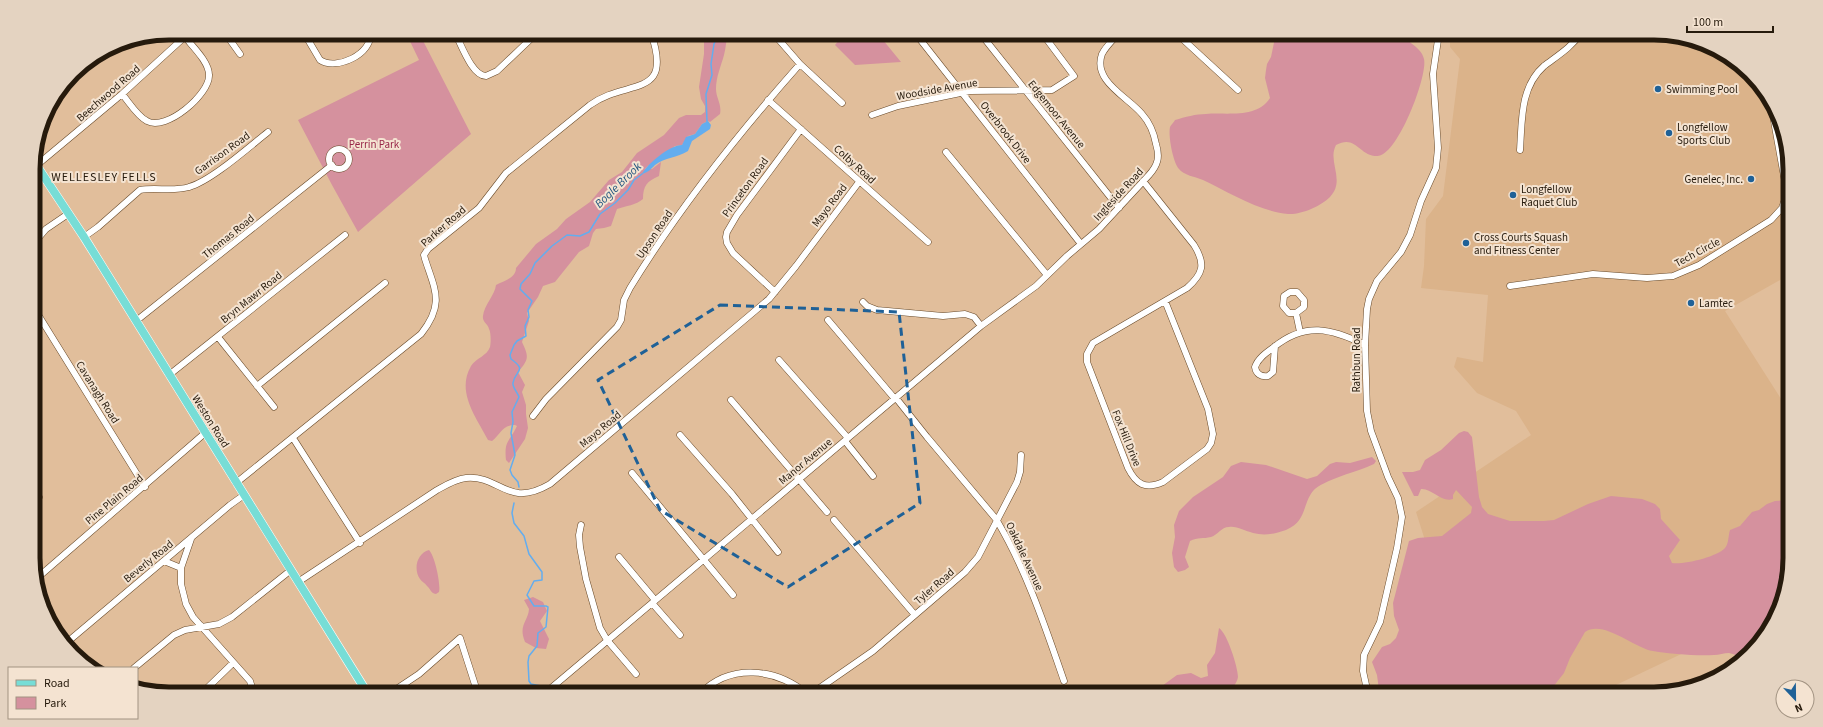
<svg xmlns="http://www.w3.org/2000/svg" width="1823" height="727" font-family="'Source Sans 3',sans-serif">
<rect width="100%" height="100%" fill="#e1be9b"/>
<path fill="#dbb38a" d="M1450,33h204l44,7 38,21 26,25 27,65v124l-64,36 65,102v48l-6,3 6,8v86l-94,89 -99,47h-123l-58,-182 115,-77 -15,-24 -39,-18 -23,-26 3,-10 26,5 5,-67 -67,-7 3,-22 2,-47 17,-23 17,-137 -10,-12z"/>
<path fill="#d5919e" d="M406,33h13l52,101 -113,98 -26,-47 -34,-65 121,-60z
M704,33h24c-2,7 -2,15 -4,22 -3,11 -8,22 -8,34 0,9 6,15 4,25l-10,8 -2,-1 -6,3 -7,10 -7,2 -6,9 -7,1 -27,20 -3,3h7l9,-7 -2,14c-12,5 -16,10 -16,23 -7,6 -17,7 -26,10l-6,17 -7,2 -8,1 -3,4 -4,13 -10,6 -24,30 -12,4 -5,11 -11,16 2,8 -7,21c7,15 7,17 -4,30l7,13 -3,7 4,13v9l2,14 -3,11 -16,24 -3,-3c-2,-20 3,-17 11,-34l-2,-1c-13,0 -14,9 -23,16l-4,-1c-12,-23 -32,-48 -17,-74 5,-8 16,-10 19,-19 1,-4 1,-15 -1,-18 -1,-5 -7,-7 -6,-13 1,-11 12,-21 13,-31 8,-4 20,-7 20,-17l20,-24 21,-15 9,-10 24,-17 19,-22 13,-8 15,-19 27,-18 15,-17 7,-3h15l4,-3v-6l-4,-7 -2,-12 5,-33z
M845,33h43l-5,7 18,22 -46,3 -20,-20z
M1276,33h21l11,4 3,-4h92c4,11 18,13 21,26 4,17 -27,98 -47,97 -18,0 -21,-22 -41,-11 -9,17 10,35 -6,52 -9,9 -29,18 -42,17 -27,-2 -60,-22 -85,-34 -7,-3 -20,-5 -24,-11 -6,-7 -11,-33 -9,-42 1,-2 4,-5 5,-7 10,-3 21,-6 31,-6 20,-2 51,5 64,-16l-5,-20 1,-8 1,-6 4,-7z
M1464,431l4,1 4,5 7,60 3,10 6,7 22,7h34l10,-1 34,-16 23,-8 31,3 13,5 5,5 1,10 19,21 -11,16 3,7c11,2 45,-6 53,-15 4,-5 3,-12 5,-18l10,-4 12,-14 7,-2 8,-6 8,-3 15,-1v58l-7,44 -21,38 -19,19c-4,-3 -9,-5 -14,-6 -5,0 -10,2 -15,2 -18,1 -43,-1 -61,-4 -19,-3 -50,-32 -68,-19l-15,26 -6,15 -11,14 -39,7h-105l9,-4 -2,-4c-13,-2 -13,2 -22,8h-11l-4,-4 -2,-15 -5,-13 10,-15 8,-3 6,-6 3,-8 -5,-14 -1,-13 16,-62 9,-3 24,-2 29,-23 1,-6 -16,-17 -3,5v4c-12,4 -21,-11 -32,-10l-3,7h-4l-12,-24h11l7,-2 5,-10 16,-10 18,-17z
M1372,457l4,4 -2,3c-14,7 -52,16 -61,27 -11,14 -6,30 -27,39 -11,4 -22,6 -33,3 -8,-2 -16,-7 -24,-6 -8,0 -11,8 -18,10 -8,2 -13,0 -21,4l-5,16 4,10 -4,3 -7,2 -4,-5 -2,-14 3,-16 -1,-12 5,-14 14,-14 30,-20 8,-11 10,-4 25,3 41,14 10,-3 13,-12 6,-2 14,1z
M429,550c6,6 12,35 10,42l-3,2c-6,-1 -5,-5 -9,-8 -2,-3 -5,-4 -7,-7 -7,-10 -3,-26 9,-29z
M533,597l10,5 4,9 -7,10 9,18 -3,10 -10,-1 -11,-6c-7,-17 3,-20 4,-33l-5,-9z
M1219,628c8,5 19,39 19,49 -1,7 -7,10 -6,17h-81l26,-19 14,-2 10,5 7,-2 -1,-11 8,-12z"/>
<path fill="#63adef" d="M708,121l3,4 -1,4 -18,12 -4,10c-11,7 -23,6 -33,14 -4,4 -6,7 -13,9 6,-11 28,-29 40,-29l4,-8 9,-3 7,-10z"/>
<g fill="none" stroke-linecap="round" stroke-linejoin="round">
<path stroke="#63adef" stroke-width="1.5" d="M707,122l-1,-28 6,-19 -1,-11 3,-20 5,-11
M519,487l-1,-5 -6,-7 -2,-5 5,-15 -4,-22 2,-11 -1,-10 7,-15c-1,-4 -7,-10 -6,-14 2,-13 15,-12 -2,-24l-1,-4 4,-10 3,-4 9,-5 -1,-10 4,-9 -1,-7 4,-9 -12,-12 1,-5 9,-10 5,-11 17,-17 11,-8 4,-3 13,1 9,-4 11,-18 15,-11 13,-13 6,-10 8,-6
M514,503l-2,10 2,10 10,13 5,18 13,18v8l-8,1 -7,14 7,11h12l2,1 -2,20 -8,6 -1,13 -8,10 -1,6 1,19 2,3 14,3"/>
<g stroke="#674929" stroke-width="7">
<path id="minor" d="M225,33l15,21
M304,33l16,27c16,11 53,-6 50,-27
M455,33c6,11 17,43 31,43l11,-5 40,-38
M773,33l27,31 42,39
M915,33l166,211
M980,33l139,175
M1176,33l62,57
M122,94c7,8 15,22 25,27 19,11 63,-27 62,-46 0,-13 -16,-28 -24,-38
M768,100l160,142
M872,115l26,-9 72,-15 82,-1 22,-14 -32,-43
M329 159a10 10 0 1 1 20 0a10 10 0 1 1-20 0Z
M1520,150c2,-29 0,-63 24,-84 13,-10 28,-19 37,-33
M946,152l101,123
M37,165l85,-71 67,-61
M1143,181l51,64c12,19 9,29 -7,43l-94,55 -6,11v8l41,106c8,16 17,22 35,14l44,-33 4,-6 2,-9 -5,-25 -43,-108
M84,237l14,-10 42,-37c16,-3 33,2 49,-3 22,-6 60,-40 79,-55
M34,243l12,-14 22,-15
M1510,286l83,-12 54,4 26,-2 26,-11 72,-45 11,-12 5,-15 -15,-83
M775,292l-42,-39 -6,-10 -1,-6 1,-5 10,-17 64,-86
M863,302l4,4 10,4 66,6 22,-2 9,3 7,9
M34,308l111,179
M1296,313h-7l-6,-7 1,-10 6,-4h7l7,8v7l-8,6 4,19
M828,320l67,79
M136,321l196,-156
M218,337l56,70
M1275,346l-2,26 -5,4c-7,1 -12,-2 -13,-9 3,-9 12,-15 19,-20 31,-25 57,-19 91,-2
M779,360l69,78
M169,375l176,-140
M257,386l128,-103
M896,398l31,39 69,82c30,50 49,107 68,162
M731,400l96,112
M533,416l13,-17 71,-72 4,-7 3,-20 6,-12c49,-80 108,-154 170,-224
M680,435l52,59 46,58
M293,438l67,105
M845,441l28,35
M632,473l101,122
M236,483l185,-149c24,-30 14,-44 4,-75l-1,-4 4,-6 51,-41 27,-35 84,-68c37,-27 84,-5 61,-72
M35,491l4,6
M834,520l81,95
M581,525l-2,10 1,12 6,32 14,49 7,12 29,34
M191,539l-10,29v16l5,20 7,13 57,64 4,13
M619,557l36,43
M164,561l17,7
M36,579l169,-146
M298,582l139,-92c9,-5 19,-11 29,-12 35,-3 41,31 84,6l219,-185 27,-33 63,-84
M652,603l28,32
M65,644l165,-139 14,-10
M134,668l40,-33 11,-5 34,-6 13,-7 59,-47
M201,694l32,-31
M389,694l30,-20 41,-36 18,56
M544,694l437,-368 55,-40 31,-30 32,-27 50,-54c9,-10 11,-18 7,-31 -2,-11 -6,-21 -14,-30 -14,-17 -50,-33 -40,-60 4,-8 12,-15 17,-21
M700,694c30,-31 76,-26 107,0
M811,694l62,-43 92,-79 13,-15 39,-75 3,-10 1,-17
M1368,694l-5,-23 1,-16 16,-33 17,-74 5,-31 -4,-19 -10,-21 -17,-46 -4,-20 -2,-66 2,-36 2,-10 8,-18 24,-29 9,-17 11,-34 15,-33 2,-20 -5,-74 6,-41"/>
</g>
<g stroke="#fff" stroke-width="9">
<path id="major" d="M33,160l51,77 284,457"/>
</g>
<use href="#minor" stroke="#fff" stroke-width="6"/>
<use href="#major" stroke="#77ddd6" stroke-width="8"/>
</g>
<path fill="none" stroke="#1f6197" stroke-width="3" stroke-dasharray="8 5" stroke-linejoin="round" d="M720,305l179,7 21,191 -132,84 -128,-77 -62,-130z"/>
<g fill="#1f6197" stroke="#f4e3d1" stroke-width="1.5">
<circle cx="1658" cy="89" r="4"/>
<circle cx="1669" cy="133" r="4"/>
<circle cx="1751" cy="179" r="4"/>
<circle cx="1513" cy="195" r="4"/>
<circle cx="1466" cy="243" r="4"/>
<circle cx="1691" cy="303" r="4"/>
</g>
<g text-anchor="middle" stroke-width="4" stroke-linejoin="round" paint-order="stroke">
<g font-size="11" fill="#261a0c" stroke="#f4e3d1">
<text transform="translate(937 89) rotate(-10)" y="4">Woodside Avenue</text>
<text transform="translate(108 93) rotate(-41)" y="4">Beechwood Road</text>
<text transform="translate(1057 114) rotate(51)" y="4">Edgemoor Avenue</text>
<text transform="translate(1006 132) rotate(52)" y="4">Overbrook Drive</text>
<text transform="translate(222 153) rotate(-36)" y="4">Garrison Road</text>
<text transform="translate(855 164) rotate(42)" y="4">Colby Road</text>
<text transform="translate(745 187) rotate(-54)" y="4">Princeton Road</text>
<text transform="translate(1118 194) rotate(-47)" y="4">Ingleside Road</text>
<text transform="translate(829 205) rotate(-53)" y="4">Mayo Road</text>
<text transform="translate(443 226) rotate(-41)" y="4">Parker Road</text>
<text transform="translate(654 234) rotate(-56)" y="4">Upson Road</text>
<text transform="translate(228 236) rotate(-39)" y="4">Thomas Road</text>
<text transform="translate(1697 252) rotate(-28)" y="4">Tech Circle</text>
<text transform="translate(251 297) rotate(-39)" y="4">Bryn Mawr Road</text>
<text transform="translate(1356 360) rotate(-90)" y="4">Rathbun Road</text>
<text transform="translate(98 392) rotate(58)" y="4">Cavanagh Road</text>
<text transform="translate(211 421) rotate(58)" y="4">Weston Road</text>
<text transform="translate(600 429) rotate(-40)" y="4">Mayo Road</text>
<text transform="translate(1127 438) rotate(68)" y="4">Fox Hill Drive</text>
<text transform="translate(805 461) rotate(-40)" y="4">Manor Avenue</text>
<text transform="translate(114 499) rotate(-40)" y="4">Pine Plain Road</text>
<text transform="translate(1025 556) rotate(65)" y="4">Oakdale Avenue</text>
<text transform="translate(148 561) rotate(-39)" y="4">Beverly Road</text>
<text transform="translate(934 586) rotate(-41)" y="4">Tyler Road</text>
</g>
<g font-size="11" fill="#261a0c" stroke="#f4e3d1" text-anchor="start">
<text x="1666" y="93">Swimming Pool</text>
<text x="1677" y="131">Longfellow<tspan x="1677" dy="13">Sports Club</tspan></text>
<text x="1743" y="183" text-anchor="end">Genelec, Inc.</text>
<text x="1521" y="193">Longfellow<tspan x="1521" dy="13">Raquet Club</tspan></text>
<text x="1474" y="241">Cross Courts Squash<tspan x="1474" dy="13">and Fitness Center</tspan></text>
<text x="1699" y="307">Lamtec</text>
</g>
<g font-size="11" fill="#982548" stroke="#f4e3d1">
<text x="374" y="148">Perrin Park</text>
</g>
<g font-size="12" letter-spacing="1" fill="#261a0c" stroke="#f4e3d1">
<text x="104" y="181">WELLESLEY FELLS</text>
</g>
<g font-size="12" font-style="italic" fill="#1e537e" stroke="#f4e3d1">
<text transform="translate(618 185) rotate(-44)" y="4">Bogle Brook</text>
</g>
</g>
<path d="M0 0H1823V727H0ZM169 40H1654A129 129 0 0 1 1783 169V558A129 129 0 0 1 1654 687H169A129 129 0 0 1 40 558V169A129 129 0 0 1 169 40Z" fill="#e4d3c1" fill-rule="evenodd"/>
<path fill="none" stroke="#261a0c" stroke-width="5" d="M169 40H1654A129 129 0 0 1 1783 169V558A129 129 0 0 1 1654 687H169A129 129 0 0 1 40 558V169A129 129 0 0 1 169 40Z"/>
<rect x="8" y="667" width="130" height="52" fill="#f4e3d1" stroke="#a29382"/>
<rect x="16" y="680" width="20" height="6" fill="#77ddd6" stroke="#a29382"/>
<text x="44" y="687" font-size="12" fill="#261a0c">Road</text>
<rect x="16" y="697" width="20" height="12" fill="#d5919e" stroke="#a29382"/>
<text x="44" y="707" font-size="12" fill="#261a0c">Park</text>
<g transform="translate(1795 699) rotate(158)"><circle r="19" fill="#f4e3d1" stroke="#a29382"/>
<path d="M0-3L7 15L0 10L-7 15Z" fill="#1f6197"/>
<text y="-6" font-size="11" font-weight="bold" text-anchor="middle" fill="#261a0c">N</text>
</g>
<path d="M1687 26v6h86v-6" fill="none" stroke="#261a0c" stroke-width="2"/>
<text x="1693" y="26" font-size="12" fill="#261a0c" stroke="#f4e3d1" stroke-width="3" paint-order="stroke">100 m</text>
</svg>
